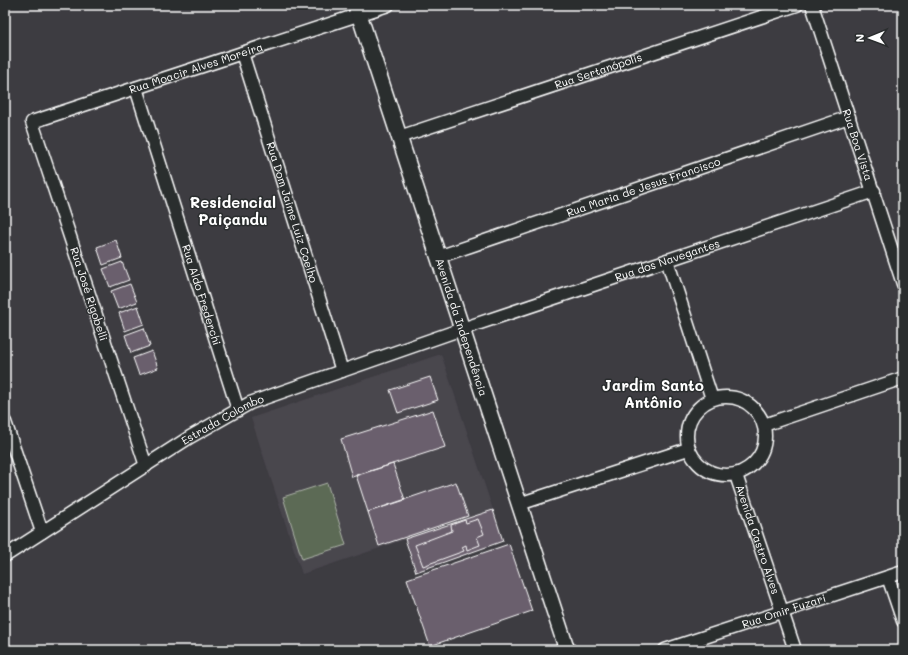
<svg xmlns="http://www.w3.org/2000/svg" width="908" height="655" font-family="Mali,sans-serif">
<rect width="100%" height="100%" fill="#3d3c41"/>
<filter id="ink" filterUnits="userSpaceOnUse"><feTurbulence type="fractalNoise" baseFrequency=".025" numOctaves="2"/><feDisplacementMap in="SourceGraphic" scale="8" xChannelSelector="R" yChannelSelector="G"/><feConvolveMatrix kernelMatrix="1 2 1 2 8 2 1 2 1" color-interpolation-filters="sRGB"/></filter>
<g filter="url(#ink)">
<path fill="#4a464e" d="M441,354l52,156 -191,64 -51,-156z"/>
<path fill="#5c6b54" stroke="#aeb5aa" d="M327,483l19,62 -44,14 -19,-62z"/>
<path fill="#6a5e6d" stroke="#fff" d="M116,240l6,18 -19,7 -6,-18z
M122,262l7,18 -19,7 -7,-18z
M130,284l7,18 -19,7 -7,-18z
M138,306l6,18 -19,7 -6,-18z
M144,328l6,18 -19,7 -6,-18z
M152,351l6,17 -19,7 -6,-17z
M430,377l8,23 -40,13 -8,-23z
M433,410l12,37 -93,30 -11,-38z
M393,464l12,36 -37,12 -12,-37z
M456,482l12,34 -89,30 -11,-34z
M493,510l10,31 -87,31 -11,-33z
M478,519l6,15 -7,3 3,8 -13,5 -1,-5 -4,2 2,4 -41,15 -8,-21 37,-14 -1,-6 14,-5 1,3z
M509,544l23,67 -102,35 -23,-67z"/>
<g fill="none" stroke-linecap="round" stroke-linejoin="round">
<g stroke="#fff" stroke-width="15">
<g id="minor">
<path id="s1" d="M812,5l91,279"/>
<path id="s2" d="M242,53l100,318"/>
<path id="s3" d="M136,88l102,322"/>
<path id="s4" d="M399,137l398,-132"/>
<path id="s5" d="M438,257l411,-140"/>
<path d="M667,260l45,139"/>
<circle cx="726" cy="436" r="39"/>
<path d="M5,422l37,110"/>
<path d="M764,425l139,-47"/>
<path id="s6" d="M146,466l-114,-344 356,-117"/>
<path id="s7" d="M736,475l59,175"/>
<path d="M519,504l169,-55"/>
<path id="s8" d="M5,556l185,-119 60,-34 212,-74 412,-138"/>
<path d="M888,577l15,44"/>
<path id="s9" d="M665,650l238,-78"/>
</g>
</g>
<g stroke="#fff" stroke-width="18">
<g id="tertiary">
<path id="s10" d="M356,5l211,645"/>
</g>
</g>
<use href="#minor" stroke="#2a2d2e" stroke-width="12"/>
<use href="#tertiary" stroke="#2a2d2e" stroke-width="15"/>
</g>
</g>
<g text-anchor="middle" stroke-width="3" stroke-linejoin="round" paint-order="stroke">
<g font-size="11" fill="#fff" stroke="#2a2d2e">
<text dy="4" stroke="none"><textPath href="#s6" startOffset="535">Rua Moacir Alves Moreira</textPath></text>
<text dy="4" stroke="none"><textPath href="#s4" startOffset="210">Rua Sertanópolis</textPath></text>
<text dy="4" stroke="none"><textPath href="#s1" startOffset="147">Rua Boa Vista</textPath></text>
<text dy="4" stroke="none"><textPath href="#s5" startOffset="217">Rua Maria de Jesus Francisco</textPath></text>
<text dy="4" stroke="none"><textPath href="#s2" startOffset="167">Rua Dom Jaime Luiz Coelho</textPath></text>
<text dy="4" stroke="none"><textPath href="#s8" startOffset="730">Rua dos Navegantes</textPath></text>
<text transform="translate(89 294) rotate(72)" y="4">Rua José Rigobelli</text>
<text dy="4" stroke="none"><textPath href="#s3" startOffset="217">Rua Aldo Frederchi</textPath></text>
<text dy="4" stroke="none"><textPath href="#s10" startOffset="339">Avenida da Independência</textPath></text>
<text dy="4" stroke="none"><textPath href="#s8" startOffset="257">Estrada Colombo</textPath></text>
<text dy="4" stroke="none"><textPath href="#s7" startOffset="68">Avenida Castro Alves</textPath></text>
<text dy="4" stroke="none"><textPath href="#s9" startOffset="125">Rua Omir Fuzari</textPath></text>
</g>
<g font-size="15" font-weight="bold" fill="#fff" stroke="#2a2d2e">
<text x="233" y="208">Residencial<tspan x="233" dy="17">Paiçandu</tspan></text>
<text x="653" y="391">Jardim Santo<tspan x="653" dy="17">Antônio</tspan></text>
</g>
</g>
<rect width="908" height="655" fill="none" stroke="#2a2d2e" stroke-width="20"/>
<rect x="10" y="10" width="888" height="635" fill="none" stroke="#fff" stroke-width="1.5" filter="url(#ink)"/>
<g transform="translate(870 38) rotate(269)" stroke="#2a2d2e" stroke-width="3" paint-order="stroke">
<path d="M0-3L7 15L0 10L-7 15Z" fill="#ffffff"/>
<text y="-6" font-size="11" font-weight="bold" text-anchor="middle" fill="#ffffff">N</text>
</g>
</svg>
